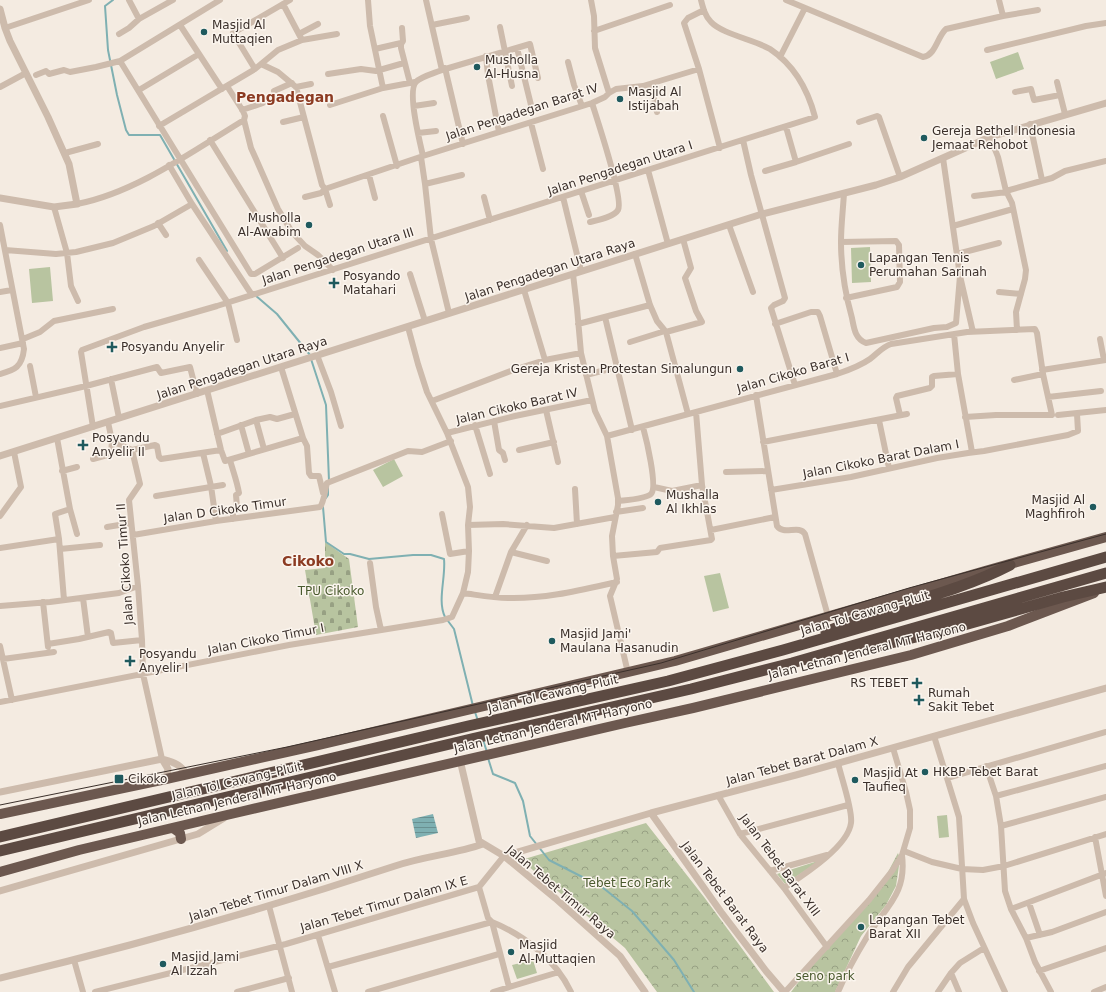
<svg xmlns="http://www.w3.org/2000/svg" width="1106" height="992" font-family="'DejaVu Sans',sans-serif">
<defs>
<pattern id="cemetery-stones" width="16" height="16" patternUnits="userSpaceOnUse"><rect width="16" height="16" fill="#b8c4a0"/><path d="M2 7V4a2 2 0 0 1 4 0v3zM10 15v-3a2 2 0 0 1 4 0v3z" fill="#97a083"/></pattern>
<pattern id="park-crowns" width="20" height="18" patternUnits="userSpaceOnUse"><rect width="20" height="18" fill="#b8c4a0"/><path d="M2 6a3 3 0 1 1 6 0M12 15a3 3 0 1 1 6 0" fill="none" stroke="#97a083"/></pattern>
<pattern id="water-rules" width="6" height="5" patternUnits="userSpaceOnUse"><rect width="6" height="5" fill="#7fb0b2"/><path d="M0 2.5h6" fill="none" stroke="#699091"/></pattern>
</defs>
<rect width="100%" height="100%" fill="#f4ebe1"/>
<path fill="url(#cemetery-stones)" d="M325,542l24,17 9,68 -42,8 -11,-65 20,-2z"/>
<path fill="url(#park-crowns)" d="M646,823l58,74 70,95h-117l-32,-44 -104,-88z
M898,853l2,6 -4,27 -10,19 -25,31 -26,56h-44l12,-16 75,-85z"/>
<path fill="#b8c4a0" d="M1018,52l6,17 -28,10 -6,-17z
M870,247l1,35 -19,1 -1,-35z
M50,267l3,34 -21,2 -3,-34z
M394,459l9,17 -20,11 -10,-17z
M720,573l9,35 -16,4 -9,-36z
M947,815l2,22 -10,1 -2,-22z
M821,860l-36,24 -8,-10z
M863,918l8,5 -11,14 -8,-6z
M533,960l4,13 -20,6 -5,-14z"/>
<path fill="url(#water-rules)" d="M433,814l5,19 -22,5 -4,-19z"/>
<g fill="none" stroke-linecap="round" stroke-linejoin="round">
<path stroke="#7fb0b2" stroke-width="2" d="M113,0l-8,6 3,44 9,45 9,35 3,5h31l67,116
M255,295l22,19 33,41
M311,359l15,46 3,76
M326,498l2,-3v-8
M323,507l3,35 18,12h6l19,5 44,-4h18l13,4c2,18 -7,42 1,58
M448,621l6,8 19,77
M475,712l3,9
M483,740l4,12
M488,758l5,16 22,9 8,18 7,35 19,24 53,27 30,24 42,49 20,32"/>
<path stroke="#cdbbac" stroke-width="6" d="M129,0l10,19 34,-19
M368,0l2,26 13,62 32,-6
M591,0l3,16 1,32 14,45
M786,0l137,57c13,-2 14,-20 23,-28l57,-13 -4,-16
M283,4l19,36
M704,10l-16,8 -4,5 15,46 21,79
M1003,16l35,-6
M180,25l42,64
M432,25l35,-7
M500,27l12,59
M5,28l84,-28
M402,28l1,13 -2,3v4l9,35
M594,31l76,-26
M119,34l10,-6 10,-9
M299,34l19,-10
M517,48l14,57
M375,49l26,-6
M987,50l99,-24 20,-3
M486,56l2,19 11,57
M780,57l25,-49
M120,61l131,213h4l43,-26
M568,62l6,23 8,21
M261,64l17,8 18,15 26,98 3,4 98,-33 169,-53 13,-6 4,-4 7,-4 27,-3 56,-17
M445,68l18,76
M255,69l-22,-36 57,-33
M442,70l88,-26 8,34
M328,74l33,-5 15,2 28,-8
M36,75l10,-4 3,3 15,-4 6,2 26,-5 24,-6 100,-61
M1057,82l8,32
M651,84l6,28
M0,87l26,-14
M296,87l15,-3
M139,90l60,-36
M274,91l18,-8
M1015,92l16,-3 3,11 26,-5
M330,105l53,-17
M414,106l20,-3
M242,110l21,-7
M383,116l14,50
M244,120l7,28 5,11 22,50 14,23 13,14 13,9 15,15
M283,122l21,-5
M859,122l18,-6 2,1 21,60
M531,123l12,46
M1030,124l12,56
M159,126l96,-57 23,-19 24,-10 35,-6
M418,133l18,-2
M990,137l8,20 8,34 6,12 14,67 -1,9 -9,33 1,18
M210,140l73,118
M743,140l8,35 34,123 -2,3 -9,4 -3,3 24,77
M65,153l33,-9
M423,156c-3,-13 -16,-65 -7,-74 4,-5 19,-9 26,-12l-16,-70
M421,157l4,27 6,55 18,74
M943,158l17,118 13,56
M796,162l53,-18
M169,165l23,39 60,91
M648,170l20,74
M765,171l31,-9 -10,-35
M369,175l6,23
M425,184l37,-9
M581,191l8,24
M1006,191l46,-13 13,-7 41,-10
M844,193c-1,17 -3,33 -3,49 0,26 4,51 11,76 2,10 3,21 14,25l68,-15 13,-1 9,-4 4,-47
M974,196l33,-4
M305,197l16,-4 4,-4 5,16
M484,197l6,23
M563,197l18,74
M77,204c58,-11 116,-53 167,-84l1,-4 -2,-5 -16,-25
M54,207l13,46 4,33 7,15
M590,222c8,-2 24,-5 28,-12 6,-10 -21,-91 -26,-107
M158,223l8,12
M0,225l24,124c-2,18 -9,21 -24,25
M729,225l24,67
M953,226l60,-17
M841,242l55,-1 3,4 1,37 -3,5 -51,11
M5,250l51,4 20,-2 37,-9 41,-17 38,-22
M635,254l15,51 7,16 9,11 22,82
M957,254l42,-11
M199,260l29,43 9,37
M410,274l15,47
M573,274l4,34 4,45 14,58 12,25 11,62v7l-6,31 1,20 4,23 -7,17 18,77
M524,290l21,70
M0,292l12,-2
M999,292l22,2
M605,317l27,113
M578,324l72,-19
M775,324l36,-12h7l2,4 17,58
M666,332l36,-10 -6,-11 -11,-33 6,-10 -8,-29
M954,334l4,40 14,78
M23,339l17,-7 14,-11 59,-12
M1100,339l4,21
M630,342l35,-11
M0,348l23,-5
M317,355l14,37 10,34
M30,366l6,31
M1042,370l64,-10
M586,375l31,-8
M111,379l8,39
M1014,380l29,-6
M207,390l14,60 4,11 78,-23 -22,-71
M756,395l21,131c7,10 22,-2 28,8l23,82
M1048,397l53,-6
M432,401l84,-32 29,-9 36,-7
M0,406l86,-20 71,-19 4,6 29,-6 7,27
M546,410l12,52
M900,415l-4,-17 1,-2 33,-8 2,-2v-9l2,-1 24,-2
M1058,415l48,-5
M256,420l8,29
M879,420l10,48
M494,421l5,29 4,3 2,7
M108,422l4,19 20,9 8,34 -11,16 9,86 4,54 1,34 19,85
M241,425l8,29
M475,425l15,49
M93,427l-12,-75 1,-2 62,-23 73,-21 598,-189c-7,-27 -21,-52 -45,-68 -15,-9 -48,-15 -59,-27 -6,-6 -8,-14 -10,-22
M447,433l68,-17 77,-16
M217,434l39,-14 14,-3 7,2 18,-5
M607,436l230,-62c12,-4 23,-8 33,-15 7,-5 12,-12 21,-15l76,-12 68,-3 2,4 6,41 9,41h-56l-31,2
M57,438l13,71 -15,5 4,25
M303,438l4,8 2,27 2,3h8l4,17
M763,442l144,-28
M132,450l23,-5 2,1 2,11 2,2 60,-9
M519,450l35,-8
M203,453l8,33 5,35
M93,459l18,-5 1,-13
M230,460c3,11 7,21 9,33l-3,2 1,12 -4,4v8
M62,471l15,-4
M726,472l42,-1
M654,487l18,4 30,-6
M575,489l2,35
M771,490l80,-13 86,-19 31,-5 16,-2 84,-16 10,-4 -1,-17
M156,496l67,-11
M618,501c8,-1 28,-2 33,-7 7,-7 -5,-56 -8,-67
M70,509l7,25
M616,512l27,-4
M442,514l8,40 19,-3
M0,516l21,-29 -7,-35
M468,525l35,-1 51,4 61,-11
M107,527l24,-4
M711,530l64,-13
M133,535l83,-14 104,-14c4,-4 5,-18 7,-24l81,-32 14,1 29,-11
M0,548l59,-9 5,61
M60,549l40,-4
M511,552l36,9
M613,556l44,-4 3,-4 51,-8 1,-1 -10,-54 -6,-73
M370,563l6,44 5,23
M463,593c15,2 30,5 45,5 38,1 73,-8 109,-16
M495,597l16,-45 16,-27
M83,598l5,39
M43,602l5,45
M0,606l50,-4 69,-9 19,-7
M48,644l31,-5 30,-7 2,1 2,10 29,-3
M0,646l12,54
M3,659l51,-7
M0,702l289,-57 154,-25 9,-3 11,-24 5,-21 1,-21 -1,-26 2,-18 -2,-20 -21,-54 -20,-41 -9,-28 -10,-37
M934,736l25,81 5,82 9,24 32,69
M986,766l10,30 5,30 4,65 6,18 15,29 9,24 16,30
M947,778l159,-46
M718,795l22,39 44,54 43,59
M996,796l110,-30
M1001,826l105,-29
M740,834l108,-29
M1095,837l11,59
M904,851l28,11 30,7 21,1 21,-4 102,-32
M770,871l57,-16
M479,887l9,31 4,4 17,65
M784,888c18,-12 64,-41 67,-65 2,-13 -10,-46 -13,-60
M1029,903l11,32
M269,906l23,86
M1011,909l95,-36
M318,935l17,57
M1026,938l26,-6 54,-20
M74,960l9,32
M328,967l164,-45c32,13 64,38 79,70
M1039,971l67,-23
M951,973l8,19
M95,992l191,-48 193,-57 25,-31
M237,992l52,-14
M368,992l131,-38
M493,992l66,-20
M785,992l84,-92 23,-29 10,-16 8,-27v-18l-4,-18 -13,-44
M838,992c8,-19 18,-37 29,-55 18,-30 40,-42 35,-82
M893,992l15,-25 56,-68
M938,992l13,-19 9,-10 24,-15
M1094,992l12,-5"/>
<path stroke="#cdbbac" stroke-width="7" d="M0,9l5,19 5,13 38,76 21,47 8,40 -23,3 -54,-9
M0,456l762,-242 114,-29 24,-8 90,-40 116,-34
M162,759l6,10 -2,10
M460,760l19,81 25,15 51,42 65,58 25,36
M0,792l162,-33c10,3 19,5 24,15
M651,813l70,99 45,59 18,21
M504,856l147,-43 145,-38 310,-87
M0,891l198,-57 26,-16
M0,978c133,-32 265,-69 395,-112 29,-10 60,-12 88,-22"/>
<path stroke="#6c584f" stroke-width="10" d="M0,814l166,-35 152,-34 357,-84 310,-90 121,-34
M173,828l7,5 1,6
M0,872l79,-22 152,-36 394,-91 68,-15 218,-53 97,-29 86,-33"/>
<path stroke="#5c4a42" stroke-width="11" d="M826,632c60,-26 126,-37 184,-67
M874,647l76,-18 113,-32 43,-10
M0,837l468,-111 200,-45 115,-31 323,-93
M0,851l471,-112 220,-50 101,-26 314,-90"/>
<path stroke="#3b302b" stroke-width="1" d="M0,805l287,-58 374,-84 248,-75 197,-54"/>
</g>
<g fill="#1f5a5e" stroke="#fbf5ee" stroke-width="1.5">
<circle cx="204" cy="32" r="4"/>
<circle cx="477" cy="67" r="4"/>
<circle cx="620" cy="99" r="4"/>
<circle cx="924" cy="138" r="4"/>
<circle cx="309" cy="225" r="4"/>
<circle cx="861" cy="265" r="4"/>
<path d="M332 277h4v4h4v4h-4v4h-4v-4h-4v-4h4z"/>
<path d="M110 341h4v4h4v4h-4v4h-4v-4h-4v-4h4z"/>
<circle cx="740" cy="369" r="4"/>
<path d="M81 439h4v4h4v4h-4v4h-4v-4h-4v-4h4z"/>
<circle cx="658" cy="502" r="4"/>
<circle cx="1093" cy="507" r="4"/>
<circle cx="552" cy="641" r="4"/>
<path d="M128 655h4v4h4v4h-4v4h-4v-4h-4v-4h4z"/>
<path d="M915 677h4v4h4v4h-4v4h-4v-4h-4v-4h4z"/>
<path d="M917 694h4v4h4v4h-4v4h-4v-4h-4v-4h4z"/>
<circle cx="925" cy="772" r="4"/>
<rect x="114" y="774" width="10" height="10" rx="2"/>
<circle cx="855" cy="780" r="4"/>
<circle cx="861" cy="927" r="4"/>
<circle cx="511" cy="952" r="4"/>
<circle cx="163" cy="964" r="4"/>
</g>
<g text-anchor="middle" stroke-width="3" stroke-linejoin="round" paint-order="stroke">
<g font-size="12" fill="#3b302b" stroke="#fbf5ee" text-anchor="start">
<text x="212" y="29">Masjid Al<tspan x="212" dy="14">Muttaqien</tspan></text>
<text x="485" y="64">Musholla<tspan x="485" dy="14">Al-Husna</tspan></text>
<text x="628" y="96">Masjid Al<tspan x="628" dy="14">Istijabah</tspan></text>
<text x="932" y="135">Gereja Bethel Indonesia<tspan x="932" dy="14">Jemaat Rehobot</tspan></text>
<text x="301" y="222" text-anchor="end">Musholla<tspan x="301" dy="14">Al-Awabim</tspan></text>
<text x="869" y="262">Lapangan Tennis<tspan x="869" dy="14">Perumahan Sarinah</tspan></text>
<text x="343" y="280">Posyando<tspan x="343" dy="14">Matahari</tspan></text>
<text x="121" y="351">Posyandu Anyelir</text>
<text x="732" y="373" text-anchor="end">Gereja Kristen Protestan Simalungun</text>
<text x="92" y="442">Posyandu<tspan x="92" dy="14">Anyelir II</tspan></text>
<text x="666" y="499">Mushalla<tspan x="666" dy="14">Al Ikhlas</tspan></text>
<text x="1085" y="504" text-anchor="end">Masjid Al<tspan x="1085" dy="14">Maghfiroh</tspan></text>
<text x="560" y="638">Masjid Jami'<tspan x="560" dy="14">Maulana Hasanudin</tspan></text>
<text x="139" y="658">Posyandu<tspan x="139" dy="14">Anyelir I</tspan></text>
<text x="908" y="687" text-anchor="end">RS TEBET</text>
<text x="928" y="697">Rumah<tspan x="928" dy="14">Sakit Tebet</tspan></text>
<text x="933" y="776">HKBP Tebet Barat</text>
<text x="863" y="777">Masjid At<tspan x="863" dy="14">Taufieq</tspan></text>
<text x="128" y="783">Cikoko</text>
<text x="869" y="924">Lapangan Tebet<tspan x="869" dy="14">Barat XII</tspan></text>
<text x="519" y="949">Masjid<tspan x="519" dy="14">Al-Muttaqien</tspan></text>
<text x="171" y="961">Masjid Jami<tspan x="171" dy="14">Al Izzah</tspan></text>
</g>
<g font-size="12" fill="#3b302b" stroke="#fbf5ee">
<text transform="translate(522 112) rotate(-18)" y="4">Jalan Pengadegan Barat IV</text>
<text transform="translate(620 168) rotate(-18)" y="4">Jalan Pengadegan Utara I</text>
<text transform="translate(338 256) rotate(-18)" y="4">Jalan Pengadegan Utara III</text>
<text transform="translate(550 270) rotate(-18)" y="4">Jalan Pengadegan Utara Raya</text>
<text transform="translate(242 368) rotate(-18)" y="4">Jalan Pengadegan Utara Raya</text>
<text transform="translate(793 373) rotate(-16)" y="4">Jalan Cikoko Barat I</text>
<text transform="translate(517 406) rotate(-13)" y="4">Jalan Cikoko Barat IV</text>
<text transform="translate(881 459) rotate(-11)" y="4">Jalan Cikoko Barat Dalam I</text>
<text transform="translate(225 510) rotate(-8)" y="4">Jalan D Cikoko Timur</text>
<text transform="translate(125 564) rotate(-94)" y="4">Jalan Cikoko Timur II</text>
<text transform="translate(865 613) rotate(-16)" y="4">Jalan Tol Cawang–Pluit</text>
<text transform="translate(266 639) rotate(-11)" y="4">Jalan Cikoko Timur I</text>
<text transform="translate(867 651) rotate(-14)" y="4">Jalan Letnan Jenderal MT Haryono</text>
<text transform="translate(553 694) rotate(-13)" y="4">Jalan Tol Cawang–Pluit</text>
<text transform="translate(553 726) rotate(-13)" y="4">Jalan Letnan Jenderal MT Haryono</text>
<text transform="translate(802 761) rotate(-15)" y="4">Jalan Tebet Barat Dalam X</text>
<text transform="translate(237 781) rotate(-13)" y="4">Jalan Tol Cawang–Pluit</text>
<text transform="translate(237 799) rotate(-13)" y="4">Jalan Letnan Jenderal MT Haryono</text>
<text transform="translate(780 865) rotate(53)" y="4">Jalan Tebet Barat XIII</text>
<text transform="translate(276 891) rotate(-17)" y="4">Jalan Tebet Timur Dalam VIII X</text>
<text transform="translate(561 892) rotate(40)" y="4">Jalan Tebet Timur Raya</text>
<text transform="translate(725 897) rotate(53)" y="4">Jalan Tebet Barat Raya</text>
<text transform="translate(384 904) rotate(-16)" y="4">Jalan Tebet Timur Dalam IX E</text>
</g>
<g font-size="12" fill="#4a5a2e" stroke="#fbf5ee">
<text x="331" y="595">TPU Cikoko</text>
<text x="627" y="887">Tebet Eco Park</text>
<text x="825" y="980">seno park</text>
</g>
<g font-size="14" font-weight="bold" fill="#8c3b22" stroke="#fbf5ee">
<text x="285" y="102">Pengadegan</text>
<text x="308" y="566">Cikoko</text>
</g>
</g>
</svg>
